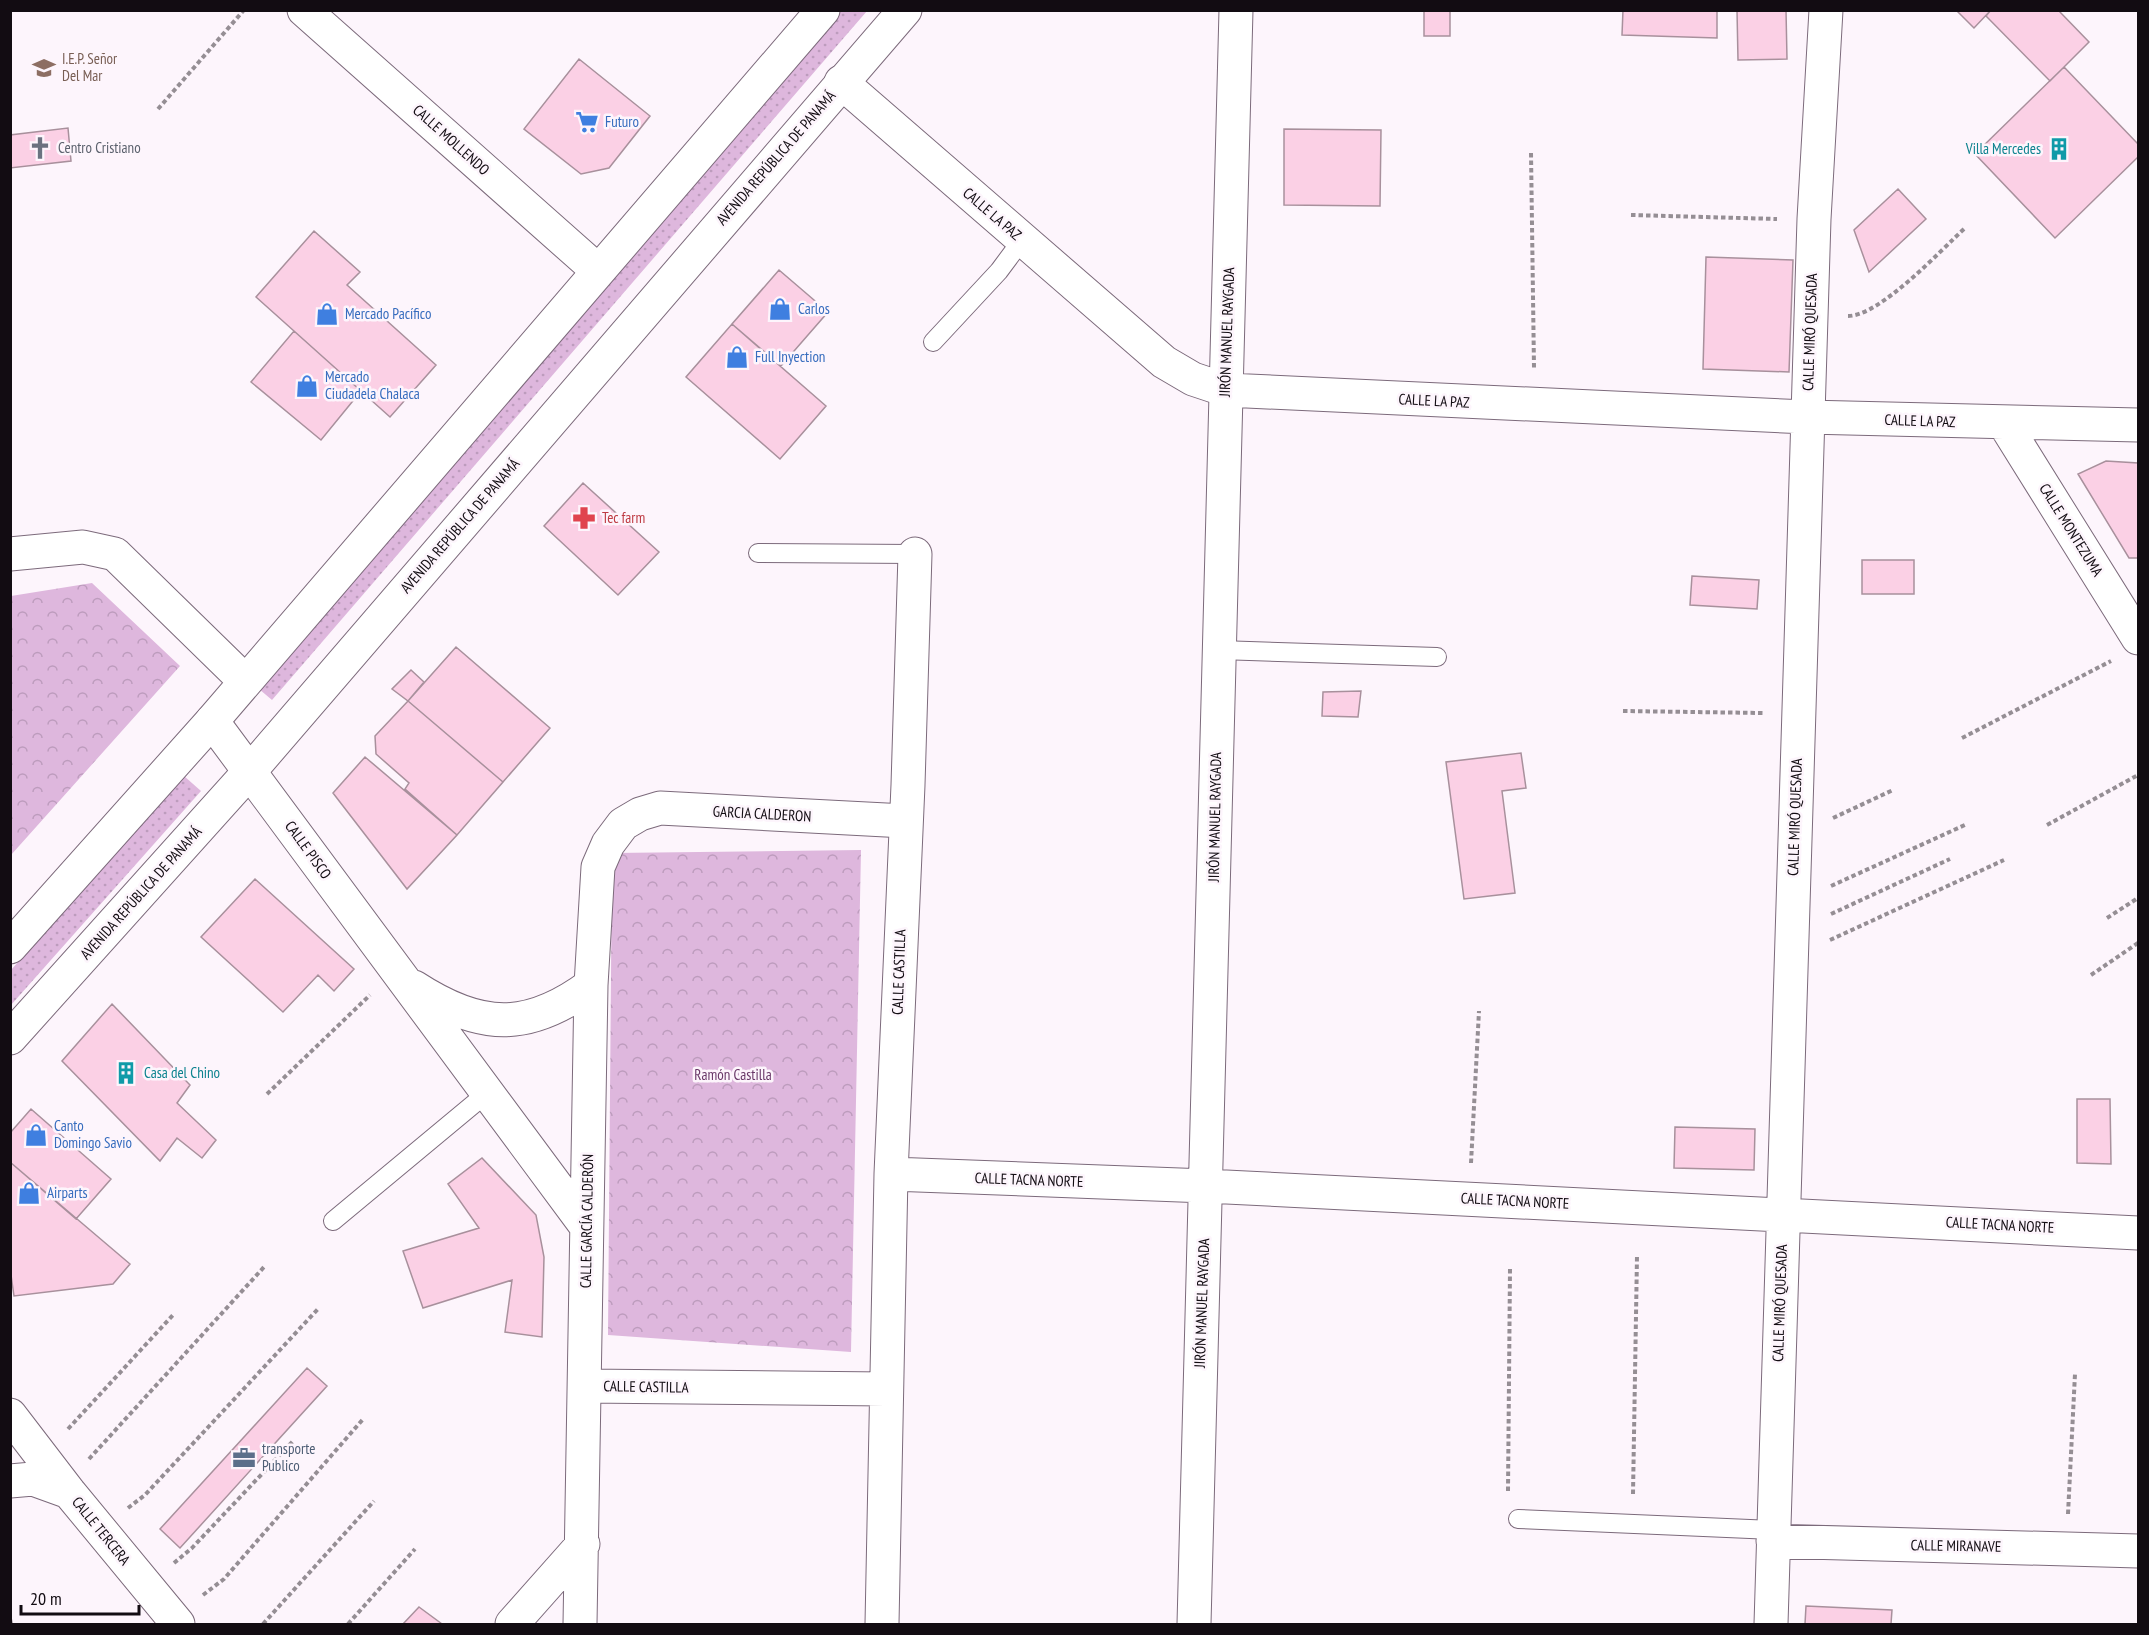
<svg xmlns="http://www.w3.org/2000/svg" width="2149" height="1635" font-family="'PT Sans Narrow',sans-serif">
<defs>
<pattern id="grass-dots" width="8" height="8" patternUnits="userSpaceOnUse" patternTransform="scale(1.5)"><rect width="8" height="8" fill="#deb7dd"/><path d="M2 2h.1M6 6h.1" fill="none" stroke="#bd9cbd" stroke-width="1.8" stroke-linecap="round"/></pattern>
<pattern id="park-crowns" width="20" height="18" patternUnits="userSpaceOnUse" patternTransform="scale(1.5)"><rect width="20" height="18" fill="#deb7dd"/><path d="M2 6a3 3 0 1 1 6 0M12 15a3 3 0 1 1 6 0" fill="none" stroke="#bd9cbd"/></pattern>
</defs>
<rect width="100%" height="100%" fill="#fdf5fc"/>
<path fill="url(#grass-dots)" d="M839,11h28l-595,689 -20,-17z
M184,776l17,15 -190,214v-35z"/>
<path fill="url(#park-crowns)" d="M92,583l88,83 -169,189v-259z
M861,850l-10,502 -243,-17 4,-482z"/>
<path fill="#fbd0e5" stroke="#a8909c" stroke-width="1.5" d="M1424,10h26v26h-26z
M1623,10h94v28l-95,-3z
M1737,10h49l1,49 -49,1z
M1956,10h35l-17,18z
M1991,10h67l31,32 -39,39 -64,-65z
M579,59l71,57 -41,52 -28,6 -57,-45z
M2064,67l74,77v13l-83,81 -80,-84z
M68,128l3,33 -61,7v-33z
M1284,129l97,1 -1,76 -96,-1z
M1898,189l28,30 -57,53 -15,-42z
M314,231l46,41 -13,13 89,80 -46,52 -134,-120z
M1706,257l87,3 -4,112 -86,-3z
M779,270l49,42 -47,54 -49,-42z
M732,324l94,82 -46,53 -94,-82z
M294,331l67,60 -40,49 -70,-58z
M2106,461l32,2v95h-9l-51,-84z
M583,483l76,69 -41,43 -74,-69z
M1862,560h52v34h-52z
M1692,576l67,4 -2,29 -67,-4z
M456,647l94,81 -47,54 -95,-81z
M411,670l13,12 -16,19 -16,-12z
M1361,691l-3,26 -36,-1 1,-24z
M408,701l95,81 -46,53 -52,-46 4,-6 -33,-29 -1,-18z
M1521,753l5,35 -24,3 13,102 -51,6 -18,-137z
M365,757l92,78 -50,54 -74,-96z
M255,879l99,90 -20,22 -16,-16 -35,37 -82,-75z
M112,1004l78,81 -13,18 39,37 -14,18 -25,-20 -17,23 -98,-100z
M2077,1099h33l1,65 -34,-1z
M31,1109l80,70 -35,40 -66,-57v-29z
M1675,1127l80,2 -1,41 -80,-2z
M482,1158l54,57 8,42 -2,80 -37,-5 7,-52 -89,28 -20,-57 76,-23 -31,-44z
M10,1162l120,102 -17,20 -99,12 -4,-28z
M307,1368l20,18 -147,162 -20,-19z
M1806,1606l86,4 -1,14h-86z
M419,1607l23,17h-39z"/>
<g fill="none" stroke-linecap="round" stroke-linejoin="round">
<g stroke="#7c6a7b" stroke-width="20">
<path id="lane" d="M933,342l66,-71 23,-31
M758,553l157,1
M1219,650l218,7
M333,1221l154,-128
M1518,1519l255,11"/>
</g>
<g stroke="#7c6a7b" stroke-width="35">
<path id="street" d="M304,10l293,260
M841,82l323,280 29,17 33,11 581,27 331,8
M2004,423l134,215
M10,554l73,-7 32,7 130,127
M212,721l374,505
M414,987c66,43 114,45 177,-2
M891,1174l315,12 932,47
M585,1386l301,3
M10,1415l59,77 109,132
M10,1481l23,-2 36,13
M1773,1541l365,10
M512,1624l71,-80
M580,1624l11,-639 7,-118 10,-23 15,-20 17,-10 20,-6 245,13
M882,1624l9,-450 17,-389 7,-231
M1194,1624l42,-1614
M1771,1624l43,-1405 12,-209"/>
</g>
<g stroke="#7c6a7b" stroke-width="35">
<path id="secondary" d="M10,947l202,-226 611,-711
M10,1038l240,-267 655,-761"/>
</g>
<path stroke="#958e94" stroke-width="4" stroke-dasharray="4.5 3" stroke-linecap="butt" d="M158,109l86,-99
M1531,153l3,215
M1631,215l146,4
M1848,316c32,0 92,-65 117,-88
M1623,711l140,2
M1962,738l149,-77
M1833,818l60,-28
M2047,825l91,-50
M1831,886l136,-62
M1831,914l119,-55
M2107,918l31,-20
M1830,940l174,-80
M2091,975l47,-32
M267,1094l103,-99
M1471,1163l8,-152
M68,1429l105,-114
M89,1459l175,-192
M1508,1491l2,-222
M1633,1494l4,-238
M128,1508l17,-13 173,-186
M2068,1514l7,-140
M174,1563l18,-15 101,-107
M203,1595l21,-16 140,-161
M10,1619l1,5
M263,1624l111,-123
M348,1624l67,-75"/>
<use href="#lane" stroke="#fff" stroke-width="18"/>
<use href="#street" stroke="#fff" stroke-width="33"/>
<use href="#secondary" stroke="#fff" stroke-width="33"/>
</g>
<defs>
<g id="school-bare" transform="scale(1.8)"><path d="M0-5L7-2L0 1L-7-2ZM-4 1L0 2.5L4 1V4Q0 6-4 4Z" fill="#8d6e63" stroke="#fdf5fc" stroke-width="2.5" paint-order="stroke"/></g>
<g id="supermarket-bare" transform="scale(1.8)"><path d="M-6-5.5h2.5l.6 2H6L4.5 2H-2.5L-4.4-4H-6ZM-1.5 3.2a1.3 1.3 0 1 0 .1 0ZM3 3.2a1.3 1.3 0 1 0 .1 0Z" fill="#3f7fe0" stroke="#fdf5fc" stroke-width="2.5" paint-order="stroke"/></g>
<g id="church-bare" transform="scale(1.8)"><path d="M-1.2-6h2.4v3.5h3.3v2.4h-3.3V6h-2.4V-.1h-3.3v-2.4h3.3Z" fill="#6b7280" stroke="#fdf5fc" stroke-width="2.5" paint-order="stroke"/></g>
<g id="building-bare" transform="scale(1.8)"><path d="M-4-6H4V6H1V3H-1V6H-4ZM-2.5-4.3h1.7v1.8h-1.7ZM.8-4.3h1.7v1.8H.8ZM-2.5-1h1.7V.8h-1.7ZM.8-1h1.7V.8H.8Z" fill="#0f9aa8" stroke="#fdf5fc" stroke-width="2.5" paint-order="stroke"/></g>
<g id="shop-bare" transform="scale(1.8)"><path d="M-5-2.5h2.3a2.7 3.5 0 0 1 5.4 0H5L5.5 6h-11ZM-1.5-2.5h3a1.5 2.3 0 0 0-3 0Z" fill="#3f7fe0" stroke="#fdf5fc" stroke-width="2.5" paint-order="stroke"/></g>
<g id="pharmacy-bare" transform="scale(1.8)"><path d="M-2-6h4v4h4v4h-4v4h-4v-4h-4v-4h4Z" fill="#e0444e" stroke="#fdf5fc" stroke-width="2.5" paint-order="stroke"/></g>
<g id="office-bare" transform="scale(1.8)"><path d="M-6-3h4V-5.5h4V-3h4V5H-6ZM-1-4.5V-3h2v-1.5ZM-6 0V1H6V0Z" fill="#5c6f8a" stroke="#fdf5fc" stroke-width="2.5" paint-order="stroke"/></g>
</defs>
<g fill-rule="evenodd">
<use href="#school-bare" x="44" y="68"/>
<use href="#supermarket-bare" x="587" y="122"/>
<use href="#church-bare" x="40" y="148"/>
<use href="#building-bare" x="2059" y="149"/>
<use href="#shop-bare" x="780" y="309"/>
<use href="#shop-bare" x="327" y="314"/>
<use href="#shop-bare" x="737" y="357"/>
<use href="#shop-bare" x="307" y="386"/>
<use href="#pharmacy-bare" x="584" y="518"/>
<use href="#building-bare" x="126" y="1073"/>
<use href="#shop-bare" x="36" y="1135"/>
<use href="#shop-bare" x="29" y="1193"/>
<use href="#office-bare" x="244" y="1458"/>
</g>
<g text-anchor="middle" stroke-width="5" stroke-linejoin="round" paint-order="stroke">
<g font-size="15" fill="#785e54" stroke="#fdf5fc" text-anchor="start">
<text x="62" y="64">I.E.P. Señor<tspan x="62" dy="17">Del Mar</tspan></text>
</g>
<g font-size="15" fill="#366cbe" stroke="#fdf5fc" text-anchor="start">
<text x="605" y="127">Futuro</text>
<text x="798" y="314">Carlos</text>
<text x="345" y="319">Mercado Pacífico</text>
<text x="755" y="362">Full Inyection</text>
<text x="325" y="382">Mercado<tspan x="325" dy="17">Ciudadela Chalaca</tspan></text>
<text x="54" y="1131">Canto<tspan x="54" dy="17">Domingo Savio</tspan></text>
<text x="47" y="1198">Airparts</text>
</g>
<g font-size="15" fill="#120c12" stroke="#fdf5fc">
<text transform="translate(451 140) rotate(42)" y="5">CALLE MOLLENDO</text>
<text transform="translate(776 158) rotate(-49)" y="5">AVENIDA REPÚBLICA DE PANAMÁ</text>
<text transform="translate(992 214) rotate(41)" y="5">CALLE LA PAZ</text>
<text transform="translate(1227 332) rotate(-88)" y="5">JIRÓN MANUEL RAYGADA</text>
<text transform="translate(1810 332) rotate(-88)" y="5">CALLE MIRÓ QUESADA</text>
<text transform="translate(1434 401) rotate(3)" y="5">CALLE LA PAZ</text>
<text transform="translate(1920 421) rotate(2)" y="5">CALLE LA PAZ</text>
<text transform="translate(460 526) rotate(-49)" y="5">AVENIDA REPÚBLICA DE PANAMÁ</text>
<text transform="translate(2071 530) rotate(58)" y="5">CALLE MONTEZUMA</text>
<text transform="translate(762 814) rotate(3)" y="5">GARCIA CALDERON</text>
<text transform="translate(1215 817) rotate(-89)" y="5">JIRÓN MANUEL RAYGADA</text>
<text transform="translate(1795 817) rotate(-88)" y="5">CALLE MIRÓ QUESADA</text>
<text transform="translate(308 850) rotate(54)" y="5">CALLE PISCO</text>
<text transform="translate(141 893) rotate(-48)" y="5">AVENIDA REPÚBLICA DE PANAMÁ</text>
<text transform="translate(899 972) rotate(-88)" y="5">CALLE CASTILLA</text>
<text transform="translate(1029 1180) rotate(2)" y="5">CALLE TACNA NORTE</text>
<text transform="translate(1515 1201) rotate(3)" y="5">CALLE TACNA NORTE</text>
<text transform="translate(587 1221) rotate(-89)" y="5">CALLE GARCÍA CALDERÓN</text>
<text transform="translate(2000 1225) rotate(3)" y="5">CALLE TACNA NORTE</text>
<text transform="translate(1202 1303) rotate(-88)" y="5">JIRÓN MANUEL RAYGADA</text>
<text transform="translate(1780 1303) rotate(-88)" y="5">CALLE MIRÓ QUESADA</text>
<text transform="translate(646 1387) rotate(1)" y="5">CALLE CASTILLA</text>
<text transform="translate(101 1531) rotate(51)" y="5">CALLE TERCERA</text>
<text transform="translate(1956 1546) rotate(1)" y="5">CALLE MIRANAVE</text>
</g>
<g font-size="15" fill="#5b616d" stroke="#fdf5fc" text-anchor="start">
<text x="58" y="153">Centro Cristiano</text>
</g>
<g font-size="15" fill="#0d838f" stroke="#fdf5fc" text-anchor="end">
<text x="2041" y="154">Villa Mercedes</text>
<text x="144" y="1078" text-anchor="start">Casa del Chino</text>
</g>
<g font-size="15" fill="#be3a42" stroke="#fdf5fc" text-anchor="start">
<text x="602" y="523">Tec farm</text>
</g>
<g font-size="15" fill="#693868" stroke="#fdf5fc">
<text x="733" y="1080">Ramón Castilla</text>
</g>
<g font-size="15" fill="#4e5e75" stroke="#fdf5fc" text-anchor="start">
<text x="262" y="1454">transporte<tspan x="262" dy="17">Publico</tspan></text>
</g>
</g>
<rect width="2149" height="1635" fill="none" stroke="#120c12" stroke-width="24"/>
<path d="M21 1605v9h118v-9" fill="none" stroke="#120c12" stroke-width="3"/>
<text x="30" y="1605" font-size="18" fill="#120c12" stroke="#fdf5fc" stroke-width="4.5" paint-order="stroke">20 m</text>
</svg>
